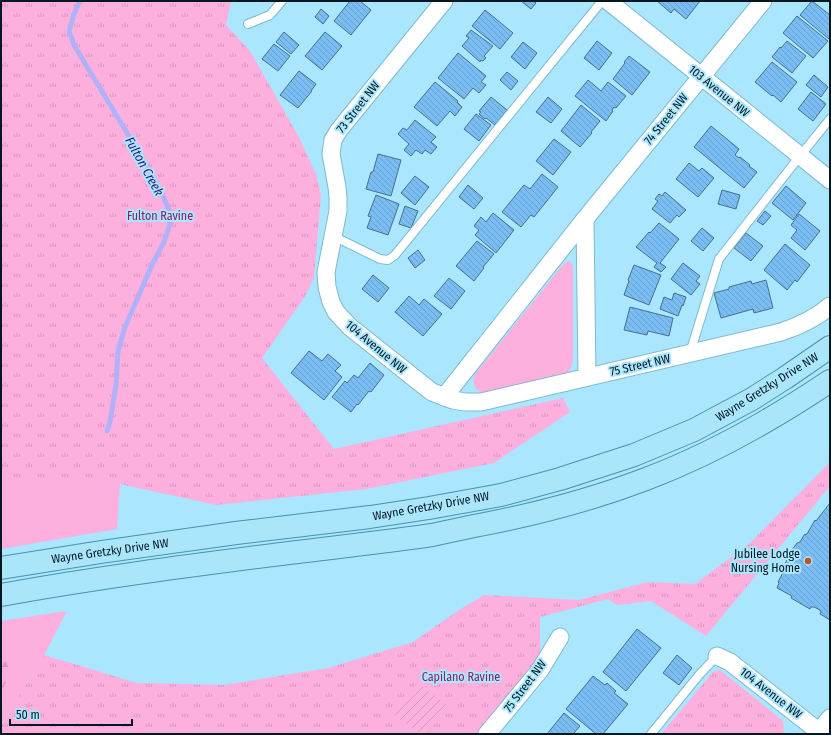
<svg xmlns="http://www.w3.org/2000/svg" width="831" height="735" font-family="'Fira Sans Condensed',sans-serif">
<defs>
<pattern id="forest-firs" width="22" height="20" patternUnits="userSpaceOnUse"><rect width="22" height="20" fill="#fdb0dd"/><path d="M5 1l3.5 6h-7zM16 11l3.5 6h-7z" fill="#d797bd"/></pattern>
<pattern id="park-tufts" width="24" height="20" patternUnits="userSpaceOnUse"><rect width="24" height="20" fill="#fdb0dd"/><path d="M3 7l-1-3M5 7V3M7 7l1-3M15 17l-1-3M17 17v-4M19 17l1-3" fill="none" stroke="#d797bd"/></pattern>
<pattern id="garden-furrows" width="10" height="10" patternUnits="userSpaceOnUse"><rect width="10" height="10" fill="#fdb0dd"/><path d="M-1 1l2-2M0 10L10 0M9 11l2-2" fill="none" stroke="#d797bd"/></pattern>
<pattern id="building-back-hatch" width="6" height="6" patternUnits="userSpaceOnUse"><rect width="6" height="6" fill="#79bdf3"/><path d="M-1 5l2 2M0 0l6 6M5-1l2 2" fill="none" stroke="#67a2d0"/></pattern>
</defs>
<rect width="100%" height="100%" fill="#aae6fd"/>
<path fill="#fdb0dd" d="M570,261l3,5v95c-1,5 -3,9 -6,12l-81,20c-11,-1 -15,-10 -11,-19l87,-108 5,-4z
M5,480l115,4 -3,45 -116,20v-68z
M67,611l-23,44 -43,70v-104z"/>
<path fill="url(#forest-firs)" d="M20,658l-19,33v-29z"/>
<path fill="url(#park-tufts)" d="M1,1h230l-5,24 24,26 49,86 17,37 5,21 -7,83 -10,20 -42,60 72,91 229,-51 7,14 -76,51 -128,26 -150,16 -96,-21 -119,-3z
M830,462v24l-124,150 -55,-35 -34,4 -9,-6 -68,18v53l-53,64h-486v-9l43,-70 93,28 87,2 104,-17 85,-26 49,-34 22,-13 95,5 69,-18 47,2 54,-40z
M720,670l63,51 1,13h-123l52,-62z"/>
<path fill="url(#garden-furrows)" d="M417,683l31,22 -21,29h-6l-27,-19z"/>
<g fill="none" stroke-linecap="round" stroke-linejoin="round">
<path stroke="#b1b1fa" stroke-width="5" d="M80,1l-6,13 -5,17 5,14 79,131 11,22 6,15v11l-6,18 -12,23 -27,62 -7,24 -2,34 -6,37 -3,9"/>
</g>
<path fill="url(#building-back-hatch)" stroke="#466f8f" d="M350,1h10l11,9 -20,25 -17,-14z
M521,1h12l3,2 -5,6z
M657,1h43l-14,18 -12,-10 -3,4z
M812,1l18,14v24h-1l-29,-24z
M321,9l8,7 -6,8 -8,-7z
M485,10l28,23 -13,16 -28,-23z
M797,16l31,25 -15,17 -30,-25z
M471,30l22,16 -9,10 2,2 -3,3 -2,-1 -1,2 -18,-16 7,-8 -3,-2z
M284,32l15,13 -8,9 -15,-12z
M325,32l17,14 -20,24 -17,-14z
M597,41l15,12 -13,17 -15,-12z
M787,41l19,15 -14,17 -20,-16 8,-10 1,1z
M523,42l14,11 -12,16 -14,-12z
M274,44l16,12 -12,15 -16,-12z
M458,53l28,23 -5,6 5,3 -7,8 -6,-5 -9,11 -26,-21z
M629,56l21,16 -18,23 -19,-16 12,-16 -1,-1z
M772,62l25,20 -16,20 -8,-7 -1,1 -17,-14z
M299,71l17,13 -5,7h1l-14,17 -18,-13z
M507,72l11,9 -7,9 -11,-10z
M814,75l14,12 -7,10 -15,-12z
M588,80l13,11 7,-9 18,14 -10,12 -2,-1 -2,3 1,1 -7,10 -31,-25z
M435,82l23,19 -1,1 5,5 -7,9 -5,-5 -13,15 -23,-19z
M811,92l15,12 -13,17 -15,-12z
M491,97l16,13 -12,15 -9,-7 -1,1 -6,-5 2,-2 -2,-1z
M548,97l14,12 -11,14 -15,-11z
M581,105l19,16 -9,11 1,1 -12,14 -19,-16z
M476,114l15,11 -12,16 -15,-12z
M415,120l21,17 -5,5 6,5 -6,7 -6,-4 -3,4 -6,-4 -5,6 -7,-6 5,-6 -11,-10 5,-6 4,2z
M711,126l28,23 -4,6 4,3 1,-1 10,8 -1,1 8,6 -13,16 -50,-41z
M554,139l17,13 -18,23 -17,-14z
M378,154l23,6 -10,36 -25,-7 5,-17h2z
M689,163l10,8 3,-3 12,10 -16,19 -22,-18z
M542,174l16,13 -24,30 -3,-2 -10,12 -19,-15 22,-27 6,4z
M415,176l14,11 -14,18 -14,-12z
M468,185l15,13 -9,11 -15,-12z
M786,186l20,17 -13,17 -21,-17z
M722,190l18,5 -4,14 -18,-5z
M665,192l21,18 -7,7 -2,-2 -7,8 -18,-14 6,-8 -3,-2 4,-5 3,2z
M376,195l23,9 -11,31 -21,-7 4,-11 -3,-1z
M405,206l13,5 -7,17 -12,-4z
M765,211l6,5 -8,9 -6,-4z
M493,213l21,17 -18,23 -21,-18 4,-5 -5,-4 7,-9 5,5z
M799,214l21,17 -15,19 -14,-12 6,-8 -6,-5z
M659,223l20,16 -19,24 6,4 -5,5 -7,-5 3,-4 -21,-16 13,-15 1,1z
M702,228l12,10 -11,13 -12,-10z
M746,233l17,13 -12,15 -17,-13z
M477,241l17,13 -11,13 1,1 -10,13 -18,-15z
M785,244l25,21 -13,17 -2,-2 -8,10 -23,-20z
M418,250l7,10 -10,8 -7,-10z
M683,263l17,13 -4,5 4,3 -9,11 -20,-16z
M634,265l27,10 -12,30 -25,-10 5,-14 -1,-1z
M373,275l16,13 -11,14 -16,-13z
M449,278l16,13 -14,18 -17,-13z
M766,280l7,28 -19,5 -1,-4 -32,9 -7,-25 15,-4v-2l22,-6 1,3z
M674,293l12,4 -3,9 -1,-1 -4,11 -18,-7 4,-12 8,3z
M409,296l10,9 5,-6 18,15 -19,22 -28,-24z
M630,307l43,11 -4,18 -21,-5 -1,4 -23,-5z
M309,351l13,10 6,-7 13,11 -6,6 7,6 -18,23 -33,-27z
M370,363l14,12 -13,17 -2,-1 -11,14 -1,-1 -6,8 -19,-15 13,-16 2,2 7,-8 4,3z
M830,503v117l-10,-6 1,-2 -1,-2 -6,-3h-3l-1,2 -19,-11 1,-2 -15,-8 2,-5 -1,-1 7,-13 -2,-1 4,-8 3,-1 3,-5 -1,-4 5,-7 3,-1 4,-7 3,-1 8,-14 1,1z
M637,629l24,19 -35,43 -23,-19z
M677,655l15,13 -13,17 -16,-12z
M593,676l12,9 2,-2 9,8 -2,2 14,11 -25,30h-7l-30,-25z
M564,713l16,13 -6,7 2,1h-29z"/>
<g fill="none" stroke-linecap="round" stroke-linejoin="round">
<g stroke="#7eb9cf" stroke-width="10">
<path id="service" d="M248,24l22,-9 12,-14
M333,236l47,23 8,1 7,-5 207,-254
M690,353l29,-94 81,-103 30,-37
M651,734l48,-59 18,-19"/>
</g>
<g stroke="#7eb9cf" stroke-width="19">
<path id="minor" d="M444,1l-105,129 -6,10 -2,14 6,33 1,11v13l-10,51 -2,10 1,15 4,15 5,10 14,15 73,58 9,7 21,8 12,2h16l300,-70c18,-6 34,-13 49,-26
M608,1l222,179
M585,219l2,158
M444,397l141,-178 178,-218
M717,656l13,6 92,72
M487,734l53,-64 20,-33
M817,734l13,-16"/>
</g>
<g stroke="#4a92ac" stroke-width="24">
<path id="primary" d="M1,568l100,-16 135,-19 134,-16 59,-9 72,-13 59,-16 74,-24 60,-25 58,-31 33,-21 45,-31
M1,595c93,-17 186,-29 280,-41 50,-6 101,-12 151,-19 14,-3 28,-6 42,-9 59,-11 117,-26 172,-47 66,-25 126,-59 184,-98"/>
</g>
<use href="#service" stroke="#fff" stroke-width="8"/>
<use href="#minor" stroke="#fff" stroke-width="17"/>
<use href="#primary" stroke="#aae5fa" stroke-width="22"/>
</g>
<circle fill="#ba5525" stroke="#aae6fd" stroke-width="1.5" cx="808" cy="561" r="4"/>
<g text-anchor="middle" stroke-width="4" stroke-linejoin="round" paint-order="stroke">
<g font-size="12" fill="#011820" stroke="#aae6fd">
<text transform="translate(719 91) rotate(39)" y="4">103 Avenue NW</text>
<text transform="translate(358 107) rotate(-52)" y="4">73 Street NW</text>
<text transform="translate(666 119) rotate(-51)" y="4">74 Street NW</text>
<text transform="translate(376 347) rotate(40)" y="4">104 Avenue NW</text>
<text transform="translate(640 365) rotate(-13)" y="4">75 Street NW</text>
<text transform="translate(767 387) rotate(-32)" y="4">Wayne Gretzky Drive NW</text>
<text transform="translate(431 506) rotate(-10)" y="4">Wayne Gretzky Drive NW</text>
<text transform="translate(110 551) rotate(-8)" y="4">Wayne Gretzky Drive NW</text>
<text transform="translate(525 686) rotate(-53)" y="4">75 Street NW</text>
<text transform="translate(771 693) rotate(38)" y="4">104 Avenue NW</text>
</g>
<g font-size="12" fill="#8a2069" stroke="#aae6fd">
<text x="160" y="220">Fulton Ravine</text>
<text x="461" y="681">Capilano Ravine</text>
</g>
<g font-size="12" fill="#011820" stroke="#aae6fd" text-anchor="end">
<text x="800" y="558">Jubilee Lodge<tspan x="800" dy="14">Nursing Home</tspan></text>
</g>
<g font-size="13" font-style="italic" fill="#311981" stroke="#aae6fd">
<text transform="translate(145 166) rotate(61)" y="5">Fulton Creek</text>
</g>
</g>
<rect width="831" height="735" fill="none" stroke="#011820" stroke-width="4"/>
<path d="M10 719v6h122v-6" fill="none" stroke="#011820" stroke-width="2"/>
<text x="16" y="719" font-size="12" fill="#011820" stroke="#aae6fd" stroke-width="3" paint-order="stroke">50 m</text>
</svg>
